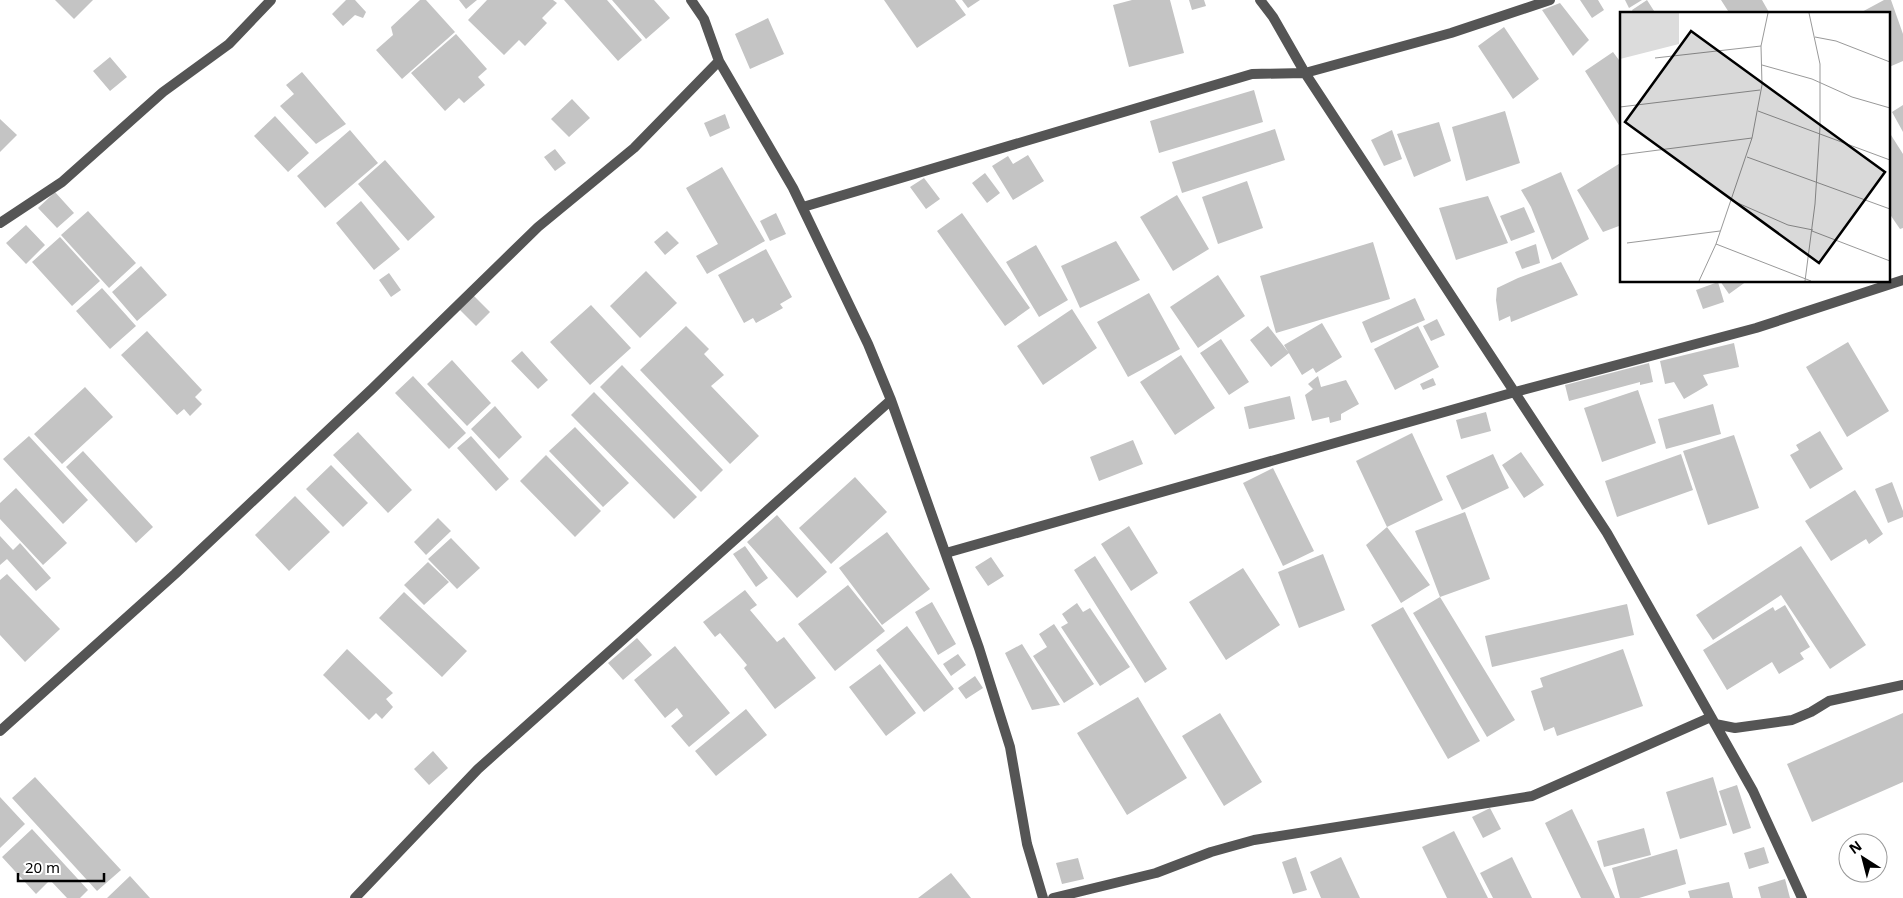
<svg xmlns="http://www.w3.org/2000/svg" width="1903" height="898" font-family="'Noto Sans',sans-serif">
<rect width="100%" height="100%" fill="#fff"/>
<path fill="#c4c4c4" d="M55,0h38l-19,19z
M346,0h9l11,12 -3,6 -8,-3 -12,11 -11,-12z
M420,0h6l29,32 -53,47 -26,-29 17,-15 -2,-8z
M459,0h18l-11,9z
M487,0h66l4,3 -15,15 5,5 -22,23 -6,-6 -15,15 -36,-35z
M564,0h43l35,40 -24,21z
M612,0h42l16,18 -24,21z
M884,0h71l11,15 -49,33z
M962,0h18l-12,8z
M1132,0h38l14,53 -55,14 -16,-62z
M1189,0h15l2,6 -14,4z
M1580,0h18l6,10 -12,8z
M1625,0h17l-13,8z
M1647,0l9,14h-22l-2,-4z
M1721,0h41l8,14h-40z
M1884,0h7l12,34v27l-14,6v-53h-31z
M1560,3l29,37 -16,16 -31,-46z
M768,18l16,36 -34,15 -15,-35z
M1504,27l35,52 -26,20 -35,-53z
M456,34l31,35 -9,8 7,8 -21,18 -5,-5 -14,13 -34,-38z
M1613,52l9,12v66l-37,-59z
M110,57l17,20 -17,14 -17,-20z
M302,72l44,52 -30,20 -36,-38 14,-12 -8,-9z
M1254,90l9,32 -104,31 -9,-32z
M572,99l18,19 -21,19 -18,-18z
M1903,105v27l-11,-20z
M1505,111l15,52 -54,18 -14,-54z
M725,114l5,14 -20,9 -6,-14z
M275,116l34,37 -21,19 -34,-36z
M0,119l17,16 -17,17z
M1439,122l12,39 -37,16 -17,-43z
M1275,129l10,31 -103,33 -10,-31z
M350,130l28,33 -53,45 -28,-32z
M1392,130l10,29 -18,7 -13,-26z
M1891,135l12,19v74l-3,1 -11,-16v-77z
M555,149l11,14 -11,8 -11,-14z
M1028,155l16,26 -31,19 -21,-34 16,-10 5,8z
M385,160l50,57 -27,24 -50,-57z
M1622,162v65l-3,-1 -16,6 -26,-42z
M722,167l43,74 -58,33 -11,-18 22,-12 -32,-56z
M1561,172l28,67 -37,21 -21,-53 -10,-17z
M985,173l15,20 -13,10 -15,-20z
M924,178l16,21 -14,10 -16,-22z
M1247,181l16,47 -45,16 -16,-47z
M55,192l19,21 -17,15 -19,-20z
M1177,195l32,54 -36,22 -33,-54z
M1488,196l20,47 -52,17 -17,-52z
M361,201l39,48 -26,21 -38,-47z
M1524,207l11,25 -24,9 -11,-25z
M88,211l48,52 -27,25 -48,-53z
M776,213l10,21 -16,7 -10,-20z
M962,213l68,95 -25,18 -68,-95z
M26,225l19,20 -19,19 -20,-21z
M667,231l12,12 -14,12 -11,-13z
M60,237l40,44 -28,25 -40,-44z
M1116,241l24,39 -60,28 -19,-42z
M1373,242l17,57 -114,34 -16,-57z
M1536,244l4,19 -18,6 -7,-17z
M1036,245l32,55 -29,17 -33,-55z
M766,249l26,48 -12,7 3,4 -27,15 -3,-5 -9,5 -26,-48z
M1561,262l17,33 -67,27 -1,-6 -11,5 -3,-21 1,-12 21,-10z
M141,266l26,29 -30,26 -25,-29z
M646,271l31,32 -37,35 -30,-32z
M389,273l12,17 -10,7 -12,-17z
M1218,275l27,41 -47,32 -28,-41z
M1720,281h27l-18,13z
M1718,282l6,20 -21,7 -7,-19z
M102,288l34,38 -26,23 -34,-38z
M1149,293l31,56 -52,28 -31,-55z
M473,295l17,17 -14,14 -17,-17z
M1415,298l10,22 -54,23 -9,-21z
M591,305l40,43 -41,37 -40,-43z
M1072,309l25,39 -54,37 -26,-39z
M1437,319l8,16 -14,6 -8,-15z
M1322,323l20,34 -26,16 -3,-5 -11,7 -18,-30z
M686,326l23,23 -5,5 20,21 -13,11 48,50 -29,28 -90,-94z
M1268,326l21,27 -18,14 -21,-27z
M1418,326l21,41 -44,23 -21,-41z
M147,331l55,59 -7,7 7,7 -12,12 -6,-7 -7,6 -56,-60z
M1221,339l28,43 -20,13 -29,-42z
M1848,342l41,69 -42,26 -41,-70z
M1734,343l5,24 -36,8 5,10 -24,14 -10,-17 -9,2 -5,-23z
M522,351l26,29 -10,9 -27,-28z
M1181,355l34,53 -40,27 -35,-53z
M452,360l39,43 -24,23 -40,-42z
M1649,363l4,19 -13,3v-3l-71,19 -4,-16z
M622,365l101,105 -22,22 -101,-105z
M413,376l53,57 -17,16 -54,-56z
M1318,376l3,11 25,-7 13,24 -18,10v6l-11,3 -1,-6 -17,4 -7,-26 8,-6 -5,-5z
M1433,378l3,7 -13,5 -3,-6z
M85,387l28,30 -51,47 -28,-30z
M1638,390l18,53 -54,19 -18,-54z
M594,392l103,105 -23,22 -103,-104z
M1290,396l5,23 -46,10 -5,-22z
M1713,404l8,30 -55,15 -8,-30z
M495,406l27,31 -23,22 -28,-30z
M1486,412l5,19 -30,8 -5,-19z
M575,427l54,56 -26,24 -54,-56z
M1820,431l23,38 -33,20 -20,-34 9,-5 -3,-5z
M358,432l54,58 -24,23 -55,-58z
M1412,433l31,67 -56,27 -31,-66z
M1734,435l25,73 -51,17 -25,-74z
M29,436l59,64 -25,24 -60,-65z
M471,436l38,43 -13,12 -39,-43z
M1133,440l10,24 -44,17 -9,-24z
M83,451l70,76 -17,16 -70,-76z
M1521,452l23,33 -20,13 -22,-33z
M1493,454l16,34 -47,22 -16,-34z
M1681,454l12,36 -76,27 -12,-36z
M546,455l55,56 -26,26 -55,-56z
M331,465l37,38 -25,24 -37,-38z
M1273,468l41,83 -31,15 -40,-83z
M855,477l32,35 -56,52 -32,-36z
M1892,482l11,29v6l-15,6 -13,-34z
M16,488l51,55 -24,22 -43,-46v-16z
M1855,490l28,44 -14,10 -3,-5 -35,22 -26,-40z
M295,496l35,36 -41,39 -34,-36z
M1465,512l25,67 -50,18 -25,-66z
M777,515l50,57 -30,26 -50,-56z
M438,518l13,13 -25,24 -12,-13z
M1129,526l29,47 -27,18 -30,-47z
M1387,527l43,58 -29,18 -35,-58z
M887,532l43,57 -48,36 -43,-57z
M0,536l13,14 7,-7 31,35 -15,13 -29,-32 -7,6z
M451,538l29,30 -23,21 -29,-30z
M745,546l23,32 -12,9 -23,-33z
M1801,546l65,99 -36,24 -49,-74 -68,45 -17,-25z
M1323,554l22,56 -46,18 -21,-56z
M1095,556l72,113 -22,14 -71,-113z
M991,557l13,19 -16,10 -13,-19z
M428,562l21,20 -25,23 -20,-20z
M1243,568l37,57 -54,35 -37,-58z
M7,574l53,55 -35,33 -25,-27v-55z
M848,585l37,46 -50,40 -37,-47z
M745,590l12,15 -7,5 27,32 7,-5 32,41 -41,31 -31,-41 3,-3 -27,-32 -5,4 -12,-15z
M404,592l63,59 -25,26 -63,-59z
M1440,597l75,123 -28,17 -74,-124z
M932,602l24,42 -18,11 -23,-43z
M1077,603l6,9 7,-4 40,59 -30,19 -39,-59 7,-4 -6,-9z
M1627,604l7,31 -142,32 -7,-31z
M1785,605l25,42 -10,6 4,6 -25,15 -7,-12 -45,28 -24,-40 70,-43 2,4z
M1403,607l77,134 -32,18 -77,-134z
M1054,624l40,60 -30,19 -31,-47 14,-9 -8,-13z
M907,626l47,63 -30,23 -48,-62z
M637,638l15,17 -29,25 -15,-17z
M1022,644l38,61 -28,5 -27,-57z
M675,646l55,67 -41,34 -18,-21 12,-10 -6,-8 -12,10 -31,-38z
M347,649l46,44 -7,6 7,8 -11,12 -6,-6 -7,7 -46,-45z
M1623,649l20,57 -86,30 -3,-9 -10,4 -13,-40 12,-4 -3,-9z
M958,654l8,11 -15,11 -8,-12z
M880,664l36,49 -30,23 -37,-49z
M975,676l8,12 -17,11 -8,-11z
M1138,697l49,81 -60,37 -50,-82z
M746,709l21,26 -51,41 -21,-25z
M1220,713l42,69 -38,24 -42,-70z
M1903,713v69l-91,40 -25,-58z
M433,751l15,17 -19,17 -15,-16z
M35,777l86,93 -24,21 -85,-93z
M1713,777l14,48 -47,14 -14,-47z
M1737,785l14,43 -18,6 -14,-43z
M0,797l25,27 -25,24z
M1490,808l11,21 -18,9 -11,-21z
M1572,809l43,89h-34l-36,-75z
M1644,828l7,27 -47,12 -7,-26z
M32,829l56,61 -8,8h-13l-17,-18 -14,14 -34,-37z
M1454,831l34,67h-41l-25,-51z
M1764,847l5,16 -20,6 -5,-16z
M1677,849l9,35 -47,14h-19l-8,-30z
M1296,857l11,33 -14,4 -11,-32z
M1341,857l19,41h-39l-11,-26z
M1512,857l20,41h-39l-13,-25z
M1078,858l6,21 -22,5 -6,-21z
M951,873l20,25h-53z
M130,876l20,22h-43z
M1785,879l5,19h-29l-3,-11z
M1729,882l4,16h-43l-2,-7z"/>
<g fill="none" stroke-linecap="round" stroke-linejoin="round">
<path stroke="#555" stroke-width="10" d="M691,0l13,19 15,42 74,127 75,156 23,56 88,248 31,99 17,97 16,54
M1260,0l13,17 32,56 302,460 146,258 49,107
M803,207l449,-133 53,-1 146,-40 99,-33
M0,223l62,-41 101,-90 66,-48 42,-44
M946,553l569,-161 241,-64 147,-48
M1715,724l20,4 57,-8 19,-8 18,-11 74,-16
M0,731l175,-157 197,-185 166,-162 96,-79 85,-87
M355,898l123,-129 413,-369
M1053,898l103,-25 55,-21 43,-12 278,-44 179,-79"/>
</g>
<g transform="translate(1620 12)">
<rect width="270" height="270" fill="#fff"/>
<path d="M0,1h59v31l-59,15z" fill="#dcdcdc"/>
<path fill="none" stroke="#999" stroke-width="1" d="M195,25l21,4 54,21M35,46l106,-12M142,53l50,14 40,18 38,11M0,95l140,-17M138,99l132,49M0,143l132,-17M127,145l143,52M111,188l57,25 25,5M192,219l78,30M7,231l93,-12M96,232l95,37M79,269l17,-37 36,-106 10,-53 -1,-39 7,-33M185,269l10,-77 5,-77v-63l-11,-51"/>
<path fill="#000" fill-opacity="0.15" stroke="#000" stroke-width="2.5" d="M71,19l194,141 -66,91 -194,-141z"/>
<rect width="270" height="270" fill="none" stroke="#000" stroke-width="2.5"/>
</g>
<g transform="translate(1863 858) rotate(324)"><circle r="24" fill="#ffffff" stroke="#999999"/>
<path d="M0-4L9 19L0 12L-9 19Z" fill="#000000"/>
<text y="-8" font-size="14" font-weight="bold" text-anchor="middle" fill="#000000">N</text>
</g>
<path d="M18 873v8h86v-8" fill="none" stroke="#000000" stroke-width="2.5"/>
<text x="25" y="873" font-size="15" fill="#000000" stroke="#ffffff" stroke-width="4" paint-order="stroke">20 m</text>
</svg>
